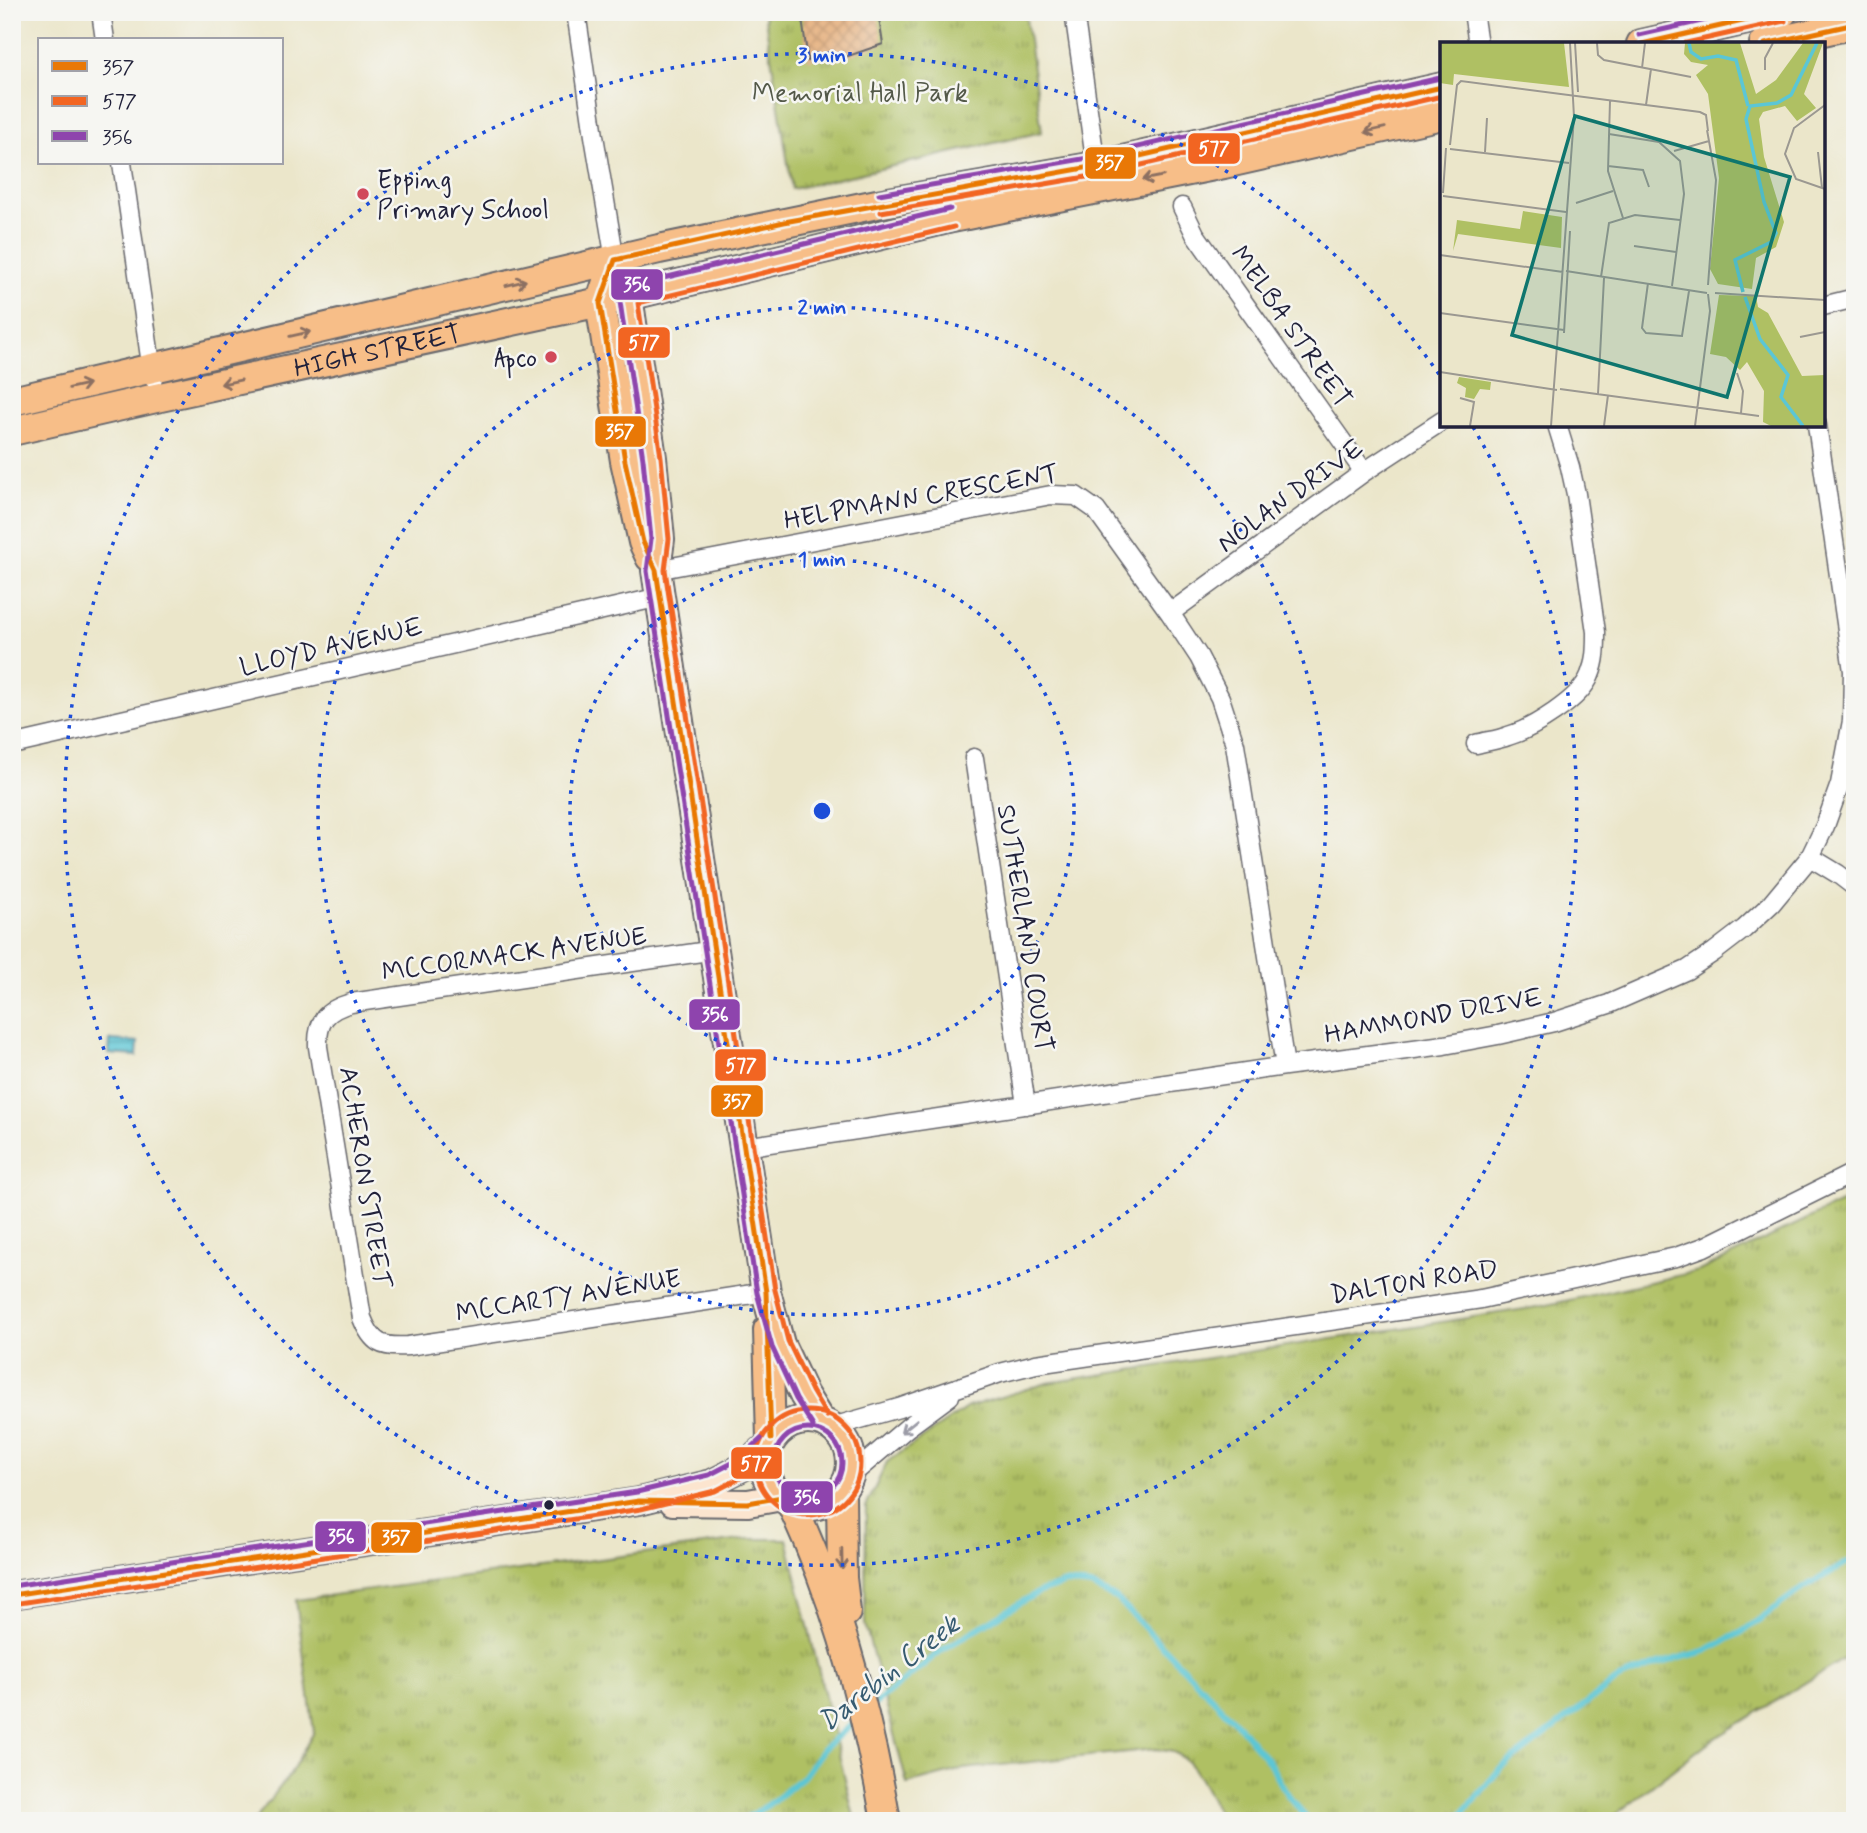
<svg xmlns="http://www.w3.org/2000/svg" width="1867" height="1833" font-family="Mynerve,sans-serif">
<defs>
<pattern id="park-tufts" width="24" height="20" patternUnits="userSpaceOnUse" patternTransform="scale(1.75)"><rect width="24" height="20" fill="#afc063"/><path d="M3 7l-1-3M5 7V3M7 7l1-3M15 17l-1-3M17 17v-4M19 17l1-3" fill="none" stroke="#8e9c53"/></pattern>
<pattern id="water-rules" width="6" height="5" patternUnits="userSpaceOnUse" patternTransform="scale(1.75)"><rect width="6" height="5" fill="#5bc6d5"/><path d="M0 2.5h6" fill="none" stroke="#4ba0ae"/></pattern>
<pattern id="building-cross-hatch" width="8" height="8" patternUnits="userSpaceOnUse" patternTransform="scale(1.75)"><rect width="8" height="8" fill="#e7b687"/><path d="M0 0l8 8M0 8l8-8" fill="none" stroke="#c69c75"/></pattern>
</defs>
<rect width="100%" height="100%" fill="#f6f6f2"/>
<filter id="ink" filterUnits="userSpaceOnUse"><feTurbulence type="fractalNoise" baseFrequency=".0143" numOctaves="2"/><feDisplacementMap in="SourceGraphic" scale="14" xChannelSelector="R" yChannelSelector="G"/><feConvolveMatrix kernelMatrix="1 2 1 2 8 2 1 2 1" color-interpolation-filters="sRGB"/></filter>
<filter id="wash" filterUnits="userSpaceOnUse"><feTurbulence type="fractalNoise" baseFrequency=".00686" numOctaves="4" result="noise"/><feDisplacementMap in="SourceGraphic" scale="28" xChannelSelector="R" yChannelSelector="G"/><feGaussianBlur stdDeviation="1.57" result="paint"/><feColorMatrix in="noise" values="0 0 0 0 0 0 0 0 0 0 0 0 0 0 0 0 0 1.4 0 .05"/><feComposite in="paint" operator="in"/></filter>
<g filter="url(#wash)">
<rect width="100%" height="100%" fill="#ebe6ca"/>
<path fill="url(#park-tufts)" stroke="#68714f" stroke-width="2" d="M764,12h261l17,120 -250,57z
M1855,1196v456l-149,92 -99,77h-383c-16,-20 -26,-60 -51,-69 -5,-1 -11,-2 -17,-3l-193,20 -56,15 -42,-160 1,-117 21,-45 81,-55 79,-24 491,-76 161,-36z
M748,1539h39l68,282h-601l36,-47 24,-42 -18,-132z"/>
<path fill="url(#water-rules)" stroke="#3e7488" stroke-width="2" d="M110,1040l28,2 -1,14 -28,-2z"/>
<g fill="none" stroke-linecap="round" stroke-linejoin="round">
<path stroke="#5bc6d5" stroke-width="6" d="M870,1708l72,-58 93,-56 30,-11 26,3 26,13 121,126 31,37 19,34 22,25
M741,1821l27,-16 35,-28 20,-28 34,-29
M1455,1821l15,-16 29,-35 118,-90 41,-16 47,-13 37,-19 55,-40 58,-34"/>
</g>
<g id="blocks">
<path fill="url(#building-cross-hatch)" d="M801,12h77l5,32 -49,17 -1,-9 -25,9z"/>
</g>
</g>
<g filter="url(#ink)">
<use href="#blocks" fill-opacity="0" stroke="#68676d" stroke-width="2"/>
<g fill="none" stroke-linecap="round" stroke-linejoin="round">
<g stroke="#68676d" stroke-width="21">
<path id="street" d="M101,12l4,28
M576,12l18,124 21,124
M1074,12l22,154
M1473,12l5,32
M122,163l31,215
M1182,207l13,27 169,238
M1823,306l32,-8
M656,570l395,-75 25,1 20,14 74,103 29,44 21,41 15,46 50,322
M1170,613l194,-141 78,-51
M1476,744c11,-3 22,-4 32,-8 24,-7 73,-37 82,-61 6,-14 6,-28 6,-43l-20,-138 -6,-27 -13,-42
M12,745l648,-148
M974,758l52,347
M1810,857l28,17 17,13
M715,950l-364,53c-25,7 -34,18 -33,44l44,271c10,25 19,30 46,28l358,-54
M744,1147l541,-81 159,-21 54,-10 56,-13 55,-18 78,-34 27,-18 30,-23 27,-25 39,-47 15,-31 15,-42 12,-63 1,-50 -36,-246
M832,1427l67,-19 101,-35 36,-9 445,-65 195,-42 28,-10 151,-75
M848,1478l60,-51 42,-31"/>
</g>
<g stroke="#68676d" stroke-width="30">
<path id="secondary" d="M673,1502l75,1 34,-6
M12,1595l627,-94 73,-18 31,-16 24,-21"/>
</g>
<g stroke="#68676d" stroke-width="32">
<g id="primary">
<path d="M1641,44l142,-32"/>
<path d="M1764,44l91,-20"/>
<path d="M622,279l6,17 24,162 8,81 -4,31 110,722 14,52 24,51 16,26"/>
<path d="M606,285l-6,18 25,158 18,81 7,15"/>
<path d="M12,401l647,-152 218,-45 219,-38 346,-79"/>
<path id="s1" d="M12,431l144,-33 472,-102 324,-78 272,-54 218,-49"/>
<path d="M768,1330l3,109"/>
<circle cx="808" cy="1463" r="43"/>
<path d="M841,1491l1,87 4,34"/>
<path d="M791,1503c47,100 76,208 95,318"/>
</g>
</g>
<use href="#street" stroke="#fff" stroke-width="18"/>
<use href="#secondary" stroke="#fce5cf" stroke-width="26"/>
<use href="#primary" stroke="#f7be88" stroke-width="28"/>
<g stroke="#f6f6f2" stroke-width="10">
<path id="bus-1" d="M1642,44l140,-32
M1765,44l90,-20
M771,1439l-5,-147 -110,-722 -13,-28 -18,-81 -25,-158 15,-43 169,-38 312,-56 346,-79
M12,1595l627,-94 109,2 34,-6"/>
</g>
<g stroke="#f6f6f2" stroke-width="10">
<path id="bus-2" d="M1682,44l103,-23
M881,212l217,-37 344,-79
M756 1463a52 52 0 1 1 104 0a52 52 0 1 1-104 0Z
M827,1416l-15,-25 -24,-50 -13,-51 -110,-720 4,-31 -8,-82 -23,-154 316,-76
M13,1604l628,-95 74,-18 33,-17 25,-21"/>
</g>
<g stroke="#f6f6f2" stroke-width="10">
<path id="bus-3" d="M1639,35l103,-23
M879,194l215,-37 346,-79
M813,1426l-17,-27 -24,-52 -15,-54 -110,-722 4,-32 -8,-80 -24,-164 3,-5 4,-3 324,-78
M774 1463a34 34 0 1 1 68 0a34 34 0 1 1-68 0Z
M12,1586l625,-94 72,-17 29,-15 23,-21"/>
</g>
<use href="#bus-1" stroke="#e97806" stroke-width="5"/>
<use href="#bus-2" stroke="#f26522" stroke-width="5"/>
<use href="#bus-3" stroke="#8e44ad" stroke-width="5"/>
</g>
<defs><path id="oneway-shaft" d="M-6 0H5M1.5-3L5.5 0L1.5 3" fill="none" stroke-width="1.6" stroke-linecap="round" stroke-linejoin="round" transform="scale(1.75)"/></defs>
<g stroke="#8c7062">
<use href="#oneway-shaft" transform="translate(1375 130) rotate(167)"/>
<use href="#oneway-shaft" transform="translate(1153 178) rotate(169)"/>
<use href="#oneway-shaft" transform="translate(516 283) rotate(-14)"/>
<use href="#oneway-shaft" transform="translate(300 334) rotate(-13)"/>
<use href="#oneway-shaft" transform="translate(231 382) rotate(168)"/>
<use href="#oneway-shaft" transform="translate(79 386) rotate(-13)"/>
<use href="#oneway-shaft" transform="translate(842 1559) rotate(89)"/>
</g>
<use stroke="#9c9ca7" href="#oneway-shaft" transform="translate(909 1426) rotate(141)"/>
</g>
<g fill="none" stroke="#1d4ed8" stroke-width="3.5" stroke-dasharray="3.5 7">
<circle cx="822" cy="811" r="252"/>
<circle cx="822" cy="811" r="504"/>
<path d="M1473 427A756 756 0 1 1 1441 377"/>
</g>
<g fill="#d1495b" stroke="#f6f6f2" stroke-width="2.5">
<circle cx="363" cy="194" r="7"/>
<circle cx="551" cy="357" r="7"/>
</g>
<circle fill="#22223b" stroke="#f6f6f2" stroke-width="2.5" cx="549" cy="1505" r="6"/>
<g text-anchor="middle" stroke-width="5" stroke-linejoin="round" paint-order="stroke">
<g font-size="26" fill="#535949" stroke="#f6f6f2">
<text x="860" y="101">Memorial Hall Park</text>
</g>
<g font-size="26" fill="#22223b" stroke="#f6f6f2" text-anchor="start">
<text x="377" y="188">Epping<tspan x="377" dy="30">Primary School</tspan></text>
<text x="537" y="366" text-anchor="end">Apco</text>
</g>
<g font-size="26" fill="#22223b" stroke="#f6f6f2">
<text transform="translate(1292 326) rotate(55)" y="9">MELBA STREET</text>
<text dy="9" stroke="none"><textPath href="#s1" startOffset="374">HIGH STREET</textPath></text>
<text transform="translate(1290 495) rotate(-36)" y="9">NOLAN DRIVE</text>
<text transform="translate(921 496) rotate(-10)" y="9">HELPMANN CRESCENT</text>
<text transform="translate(331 646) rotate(-13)" y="9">LLOYD AVENUE</text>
<text transform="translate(1026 928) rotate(81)" y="9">SUTHERLAND COURT</text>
<text transform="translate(514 953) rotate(-8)" y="9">MCCORMACK AVENUE</text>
<text transform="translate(1433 1015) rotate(-10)" y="9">HAMMOND DRIVE</text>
<text transform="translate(366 1177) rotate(81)" y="9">ACHERON STREET</text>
<text transform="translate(1414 1281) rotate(-9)" y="9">DALTON ROAD</text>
<text transform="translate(568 1295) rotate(-9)" y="9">MCCARTY AVENUE</text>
</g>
<g font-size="28" font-style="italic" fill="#365b71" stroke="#f6f6f2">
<text transform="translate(888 1672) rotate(-38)" y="10">Darebin Creek</text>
</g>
</g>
<g transform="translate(1440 42)">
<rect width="385" height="385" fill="#ebe6ca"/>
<path d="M0,1h124l5,44 -115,-13 -1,11 -13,-2zM245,1h55l16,51 20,-14 27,-37h20l-19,51 12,14 -19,13 -12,-15 -22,6 -4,7 5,38 20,65 -8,25 -20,11 -4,31 -34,-5 -8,-15 9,-91 -11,-84 -12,-19 12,-10 -17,-3 -7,-8zM83,169l39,6 -1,31 -103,-14 -5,17 4,-31 63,9zM279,253l37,1 2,11 10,6 34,63 23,-1v51h-54l-8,-4 1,-31 -17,-29 -7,8 -14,-13 -16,-3zM19,335l32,5 -1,8 -10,-1 -6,10 -9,-2 1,-9 -9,-5z" fill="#afc063"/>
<path fill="none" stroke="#5bc6d5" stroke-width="3.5" d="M249,1l2,9 10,7 17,-3 18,4 12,46M303,250l-8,-32 36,-18 5,-9 -12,-31 -18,-83 4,-13 27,-3 14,-8 26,-52M305,255l15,42 28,36 -7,22 22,29"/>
<path fill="none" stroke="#9b9891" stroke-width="2" d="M135,1l3,49M157,1l1,12 6,5 87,17M202,26l3,-25M325,28v-12l8,-15M170,59l-2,70 15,47M206,63l5,-36M385,63l-31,23 -9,26 11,25 29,10M267,88l9,50 -8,105M169,92l50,8 21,19 4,33 -12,92M10,103l7,-60 4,-4 239,31 6,3 2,16M10,107l119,14M234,109l35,-10M45,110l2,-34M378,110l4,36M168,124l35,4 6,17M3,151l3,-45M3,154l123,16M136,161l37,-12M194,204l42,6M0,213l123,17M126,229l141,22M161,235l8,-54 26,-8 45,5M208,241l-6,45 4,5 36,3 7,-45M275,251l110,7M0,271l124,17M124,291l6,-102M360,295l25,-5M0,330l117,18M297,331l6,18 -2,22M120,347l199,27M158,352l6,-116M20,356l14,4 -4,24M0,359l1,23M111,384l23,-309 -4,-74M164,384l4,-31M255,384l15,-115 -2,-17"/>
<path fill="#0f766e" fill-opacity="0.15" stroke="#0f766e" stroke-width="3.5" d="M135,74l215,61 -63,220 -215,-62z"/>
<rect width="385" height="385" fill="none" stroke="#22223b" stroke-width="3.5"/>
</g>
<circle cx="822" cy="811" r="10" fill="#1d4ed8" stroke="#f6f6f2" stroke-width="3.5"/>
<g font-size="21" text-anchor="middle" font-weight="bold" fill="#1d4ed8" stroke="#f6f6f2" stroke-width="5" stroke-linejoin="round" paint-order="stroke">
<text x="822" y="62">3 min</text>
<text x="822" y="314">2 min</text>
<text x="822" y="566">1 min</text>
</g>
<g stroke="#f6f6f2" stroke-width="2.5">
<rect x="1187" y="132" width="54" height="33" rx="7" fill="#f26522"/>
<rect x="1084" y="146" width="53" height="34" rx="7" fill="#e97806"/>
<rect x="610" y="268" width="54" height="33" rx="7" fill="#8e44ad"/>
<rect x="617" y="326" width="54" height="33" rx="7" fill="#f26522"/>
<rect x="594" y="415" width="53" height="33" rx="7" fill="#e97806"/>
<rect x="688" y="998" width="53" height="33" rx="7" fill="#8e44ad"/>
<rect x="714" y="1048" width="53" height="34" rx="7" fill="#f26522"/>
<rect x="710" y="1084" width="54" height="34" rx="7" fill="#e97806"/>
<rect x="730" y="1446" width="53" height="34" rx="7" fill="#f26522"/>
<rect x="780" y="1480" width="54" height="34" rx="7" fill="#8e44ad"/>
<rect x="314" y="1520" width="53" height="33" rx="7" fill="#8e44ad"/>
<rect x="370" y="1521" width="53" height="33" rx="7" fill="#e97806"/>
</g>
<g font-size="19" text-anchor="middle" font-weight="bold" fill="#fff">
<text x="1214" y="155">577</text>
<text x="1110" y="169">357</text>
<text x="637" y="291">356</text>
<text x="644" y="349">577</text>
<text x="620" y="438">357</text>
<text x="715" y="1021">356</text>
<text x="741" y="1072">577</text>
<text x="737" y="1108">357</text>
<text x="756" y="1470">577</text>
<text x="807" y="1504">356</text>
<text x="341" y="1543">356</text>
<text x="396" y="1544">357</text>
</g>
<rect width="1867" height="1833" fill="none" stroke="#f6f6f2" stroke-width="42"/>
<rect x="38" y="38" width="245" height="126" fill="#f6f6f2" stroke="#a1a1a9" stroke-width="2"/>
<rect x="52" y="61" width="35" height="10" fill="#e97806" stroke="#a1a1a9" stroke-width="2"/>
<text x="102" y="74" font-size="21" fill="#22223b">357</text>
<rect x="52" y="96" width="35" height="10" fill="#f26522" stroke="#a1a1a9" stroke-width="2"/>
<text x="102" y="108" font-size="21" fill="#22223b">577</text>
<rect x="52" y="131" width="35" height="10" fill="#8e44ad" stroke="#a1a1a9" stroke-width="2"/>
<text x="102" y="144" font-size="21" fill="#22223b">356</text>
</svg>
